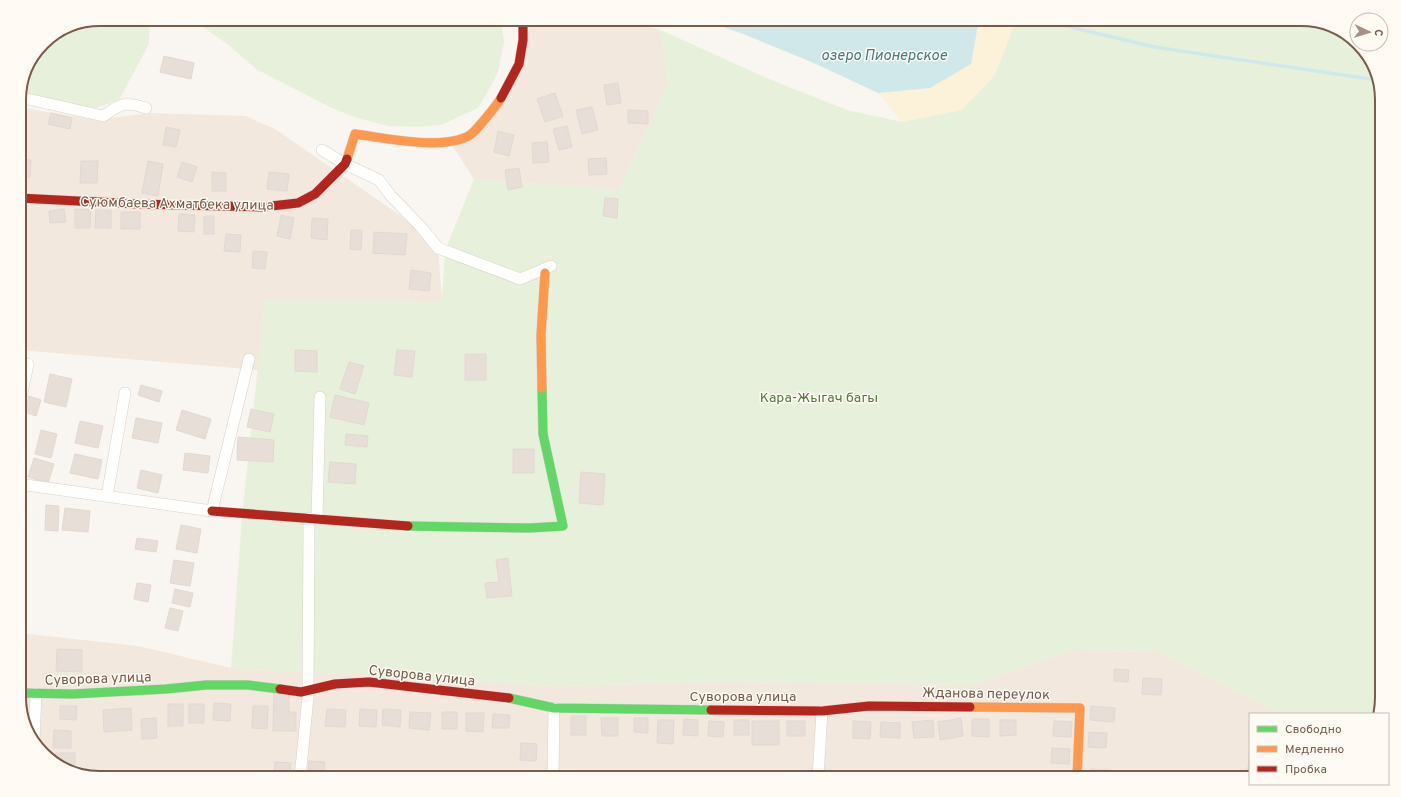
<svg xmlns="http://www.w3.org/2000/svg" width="1401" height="797" font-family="Overpass,sans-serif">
<rect width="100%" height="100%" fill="#f9f5f0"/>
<path fill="#f2e8de" d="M523,19h95l43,11 8,54 -50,106 -145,-11 -24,-37 20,-7 49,-71z
M19,107l76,13 54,-7 96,3 30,13 122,84 41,35 4,53 -177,-1 -7,70 -239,-20z
M19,633l119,13 93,22 325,18 172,-4 245,3 99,-35 86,1 124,63h-32v64h-1149l-41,-11 -27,-25 -14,-40z"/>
<path fill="#e7f0db" d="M101,19h49l-1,25 -30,56 -29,10 -70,-18 7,-27 16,-22 27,-18z
M190,19h311l3,23 -6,30 -11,21 -9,15 -37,17 -23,2 -29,-1 -32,-8 -25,-10 -76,-39 -26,-23 -30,-21z
M1015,19h285l41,11 30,30 11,35v602l-5,17h-95l-124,-63 -86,-1 -99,35 -245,-3 -172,4 -325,-18 11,-151 23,-217 177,1 3,-50 29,-72 145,11 50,-106 -8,-54 103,47 83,33 55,12 111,-94z"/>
<path fill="#fbf2d9" d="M981,19h34l-2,9 -18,47 -33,35 -60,12 -24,-29 52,-5 47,-58z"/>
<path fill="#d0e8ea" d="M700,19h281l-4,11 -6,34 -41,24 -52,5 -62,-29 -70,-29z"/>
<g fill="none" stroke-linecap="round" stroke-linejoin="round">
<path stroke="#d0e8ea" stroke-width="3.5" d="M1037,19l117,28 223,33"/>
</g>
<path fill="#e6ded7" stroke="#e2d8d2" d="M164,56l30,7 -3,16 -31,-7z
M618,83l3,20 -14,2 -3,-20z
M555,93l8,23 -18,6 -8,-23z
M592,107l6,23 -16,4 -6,-24z
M628,110l20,1v13l-20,-1z
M51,113l21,5 -2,11 -22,-5z
M567,126l5,21 -13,3 -6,-21z
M166,127l14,3 -4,17 -13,-2z
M498,131l16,4 -5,21 -15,-4z
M547,142l2,20 -16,1 -1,-20z
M606,158l1,16 -18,1 -1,-16z
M19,159l12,1 -1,17h-11z
M81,161h17l-1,22h-17z
M148,161l15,3 -5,32 -16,-3z
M182,162l15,5 -5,15 -15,-5z
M519,168l3,19 -14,3 -3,-20z
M212,172l14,1v18h-14z
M269,172l20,2 -2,17 -20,-2z
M605,198l13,1 -1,19 -14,-2z
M64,209l2,13 -16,1 -1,-12z
M75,209l16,1 -1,18h-15z
M19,210h5l1,17 -6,1z
M96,210h15v18h-16z
M121,212h19v17h-19z
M179,214l16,1 -1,17 -16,-1z
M281,215l13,3 -4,21 -13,-3z
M204,216h10v18h-10z
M312,218l16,1 -1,21 -16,-2z
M351,230h11l-1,20 -11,-1z
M374,232l33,2 -2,21 -32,-2z
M226,234l15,1 -1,17 -16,-1z
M253,251l14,1 -2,17 -13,-1z
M411,270l20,3 -2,18 -20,-2z
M295,350l22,1v21l-22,-1z
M397,350l18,1 -3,26 -18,-2z
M465,354h21v26h-21z
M349,362l15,4 -9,28 -15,-5z
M50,374l22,5 -6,28 -22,-5z
M141,385l21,6 -3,11 -21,-7z
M335,395l34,8 -5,22 -34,-8z
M29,396l12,4 -5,16 -11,-4z
M251,409l23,5 -4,18 -23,-5z
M182,410l29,9 -6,20 -29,-9z
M136,418l26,5 -4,20 -26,-5z
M80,421l23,5 -5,22 -23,-5z
M41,430l16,4 -6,24 -16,-4z
M346,434l22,2 -1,11 -22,-2z
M238,437l36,3 -1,22 -36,-2z
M513,449h21v24h-21z
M185,453l25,3 -2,17 -25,-3z
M75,454l27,6 -4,19 -28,-6z
M34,458l20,6 -6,19 -20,-6z
M330,462l26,2 -1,20 -27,-2z
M141,470l21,5 -4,18 -21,-5z
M581,472l24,2 -2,31 -24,-2z
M46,505l13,1 -1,25 -13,-1z
M65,508l25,3 -2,21 -26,-2z
M181,525l20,4 -4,24 -21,-4z
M137,538l21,3 -2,11 -21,-3z
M508,558l4,38 -25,2 -2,-15 14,-1 -3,-22z
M174,560l20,3 -4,23 -20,-3z
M137,583l14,2 -3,17 -14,-3z
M175,589l18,4 -3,14 -18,-4z
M170,608l13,3 -5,20 -13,-3z
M57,649l25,1v22l-26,-1z
M1114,669l15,1 -1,12 -14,-1z
M1143,678l19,1 -1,16 -19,-1z
M274,693h15v19h7v19h-23z
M214,703l17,1 -1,17 -17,-1z
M168,704h15v22h-15z
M189,704h15v19h-15z
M60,706h17l-1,14 -16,-1z
M253,706h15l-1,23 -15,-1z
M1091,706l24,2 -1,14 -24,-2z
M131,708l1,22 -28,2 -1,-22z
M327,709l19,1 -1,17 -20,-1z
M360,709l17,1 -1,17 -17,-1z
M383,709l18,1 -1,17 -18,-2z
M410,712l21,1 -2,17 -20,-2z
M442,712h15v17h-15z
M466,713h18l-1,19 -17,-1z
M493,714l17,1 -1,13h-17z
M571,716h15v19h-15z
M156,718l1,20 -15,1 -1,-20z
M601,718h17v18h-16z
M634,718h14v15l-14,-1z
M961,718l2,18 -23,4 -2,-18z
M684,719l14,1v16l-15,-1z
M972,719h17v18l-17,-1z
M658,720h16l-1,24 -16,-1z
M734,720h15v15h-15z
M933,720l1,17 -20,1 -2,-16z
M1000,720h16v15l-16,1z
M709,721l15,1 -1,15 -15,-1z
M752,721h27v24h-27z
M787,721h18v15h-18z
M853,721l18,1 -1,17 -17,-1z
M1054,721l18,1 -1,15 -18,-1z
M881,722l19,1v15l-20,-1z
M54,730l17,1v17h-18z
M1089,732l18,1 -1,15 -18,-1z
M521,743l16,1 -1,17 -16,-1z
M1250,747v31h-3z
M1052,748l18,1 -1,15 -18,-1z
M55,753h20v15l-15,-1 -5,-4z
M309,761l16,1 -1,16h-16z
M275,762l16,1 -2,15h-15z
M1091,769l17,1v8h-17z"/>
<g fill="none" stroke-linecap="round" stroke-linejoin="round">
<g stroke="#d7d1cb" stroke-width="12">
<path id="street" d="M19,97l84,19c18,-12 21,-15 43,-8
M322,150l23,14 34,16 12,16 30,31 17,21 82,31 31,-13
M19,407l9,-43
M19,484l193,27 37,-152
M107,496l18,-103
M317,518l3,-121
M34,742l2,-48
M300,778l8,-81 1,-179
M553,778l1,-70
M818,778l4,-67"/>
</g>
<g stroke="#d9d2cb" stroke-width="10">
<path id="fast" d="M408,526l122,2 33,-2 -20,-92 -1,-46
M19,693l54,1 93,-5 40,-4h42l32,4
M509,698l45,10 157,2"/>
</g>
<g stroke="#d9d2cb" stroke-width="10">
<path id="slow" d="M347,159l8,-25c30,4 89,17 115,1 6,-4 27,-30 31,-37
M542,388l-1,-53 4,-62
M970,707l110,1 -3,70"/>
</g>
<g stroke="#d9d2cb" stroke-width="10">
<path id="jam" d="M501,98l18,-34 4,-24v-21
M19,198l118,6 125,3 36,-4 17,-9 30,-30 2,-5
M212,511l196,15
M280,689l21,3 34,-8 34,-2 140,16
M711,710l111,1 47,-5 101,1"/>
</g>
<use href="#street" stroke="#fefefd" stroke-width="11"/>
<use href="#fast" stroke="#63d668" stroke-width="9"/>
<use href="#slow" stroke="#ff974d" stroke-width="9"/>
<use href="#jam" stroke="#b3261e" stroke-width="9"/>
</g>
<g text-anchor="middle" stroke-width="3" stroke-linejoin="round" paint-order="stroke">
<g font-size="14" fill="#7a5c4d" stroke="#fffaf3">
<text transform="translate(177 203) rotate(1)" y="5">Суюмбаева Ахматбека улица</text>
<text transform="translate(422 675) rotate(6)" y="5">Суворова улица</text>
<text transform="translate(98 678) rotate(-2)" y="5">Суворова улица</text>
<text transform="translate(986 693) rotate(1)" y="5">Жданова переулок</text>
<text x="743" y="701">Суворова улица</text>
</g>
<g font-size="14" fill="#537a41" stroke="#fffaf3">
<text x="819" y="402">Кара-Жыгач багы</text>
</g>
<g font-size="15" font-style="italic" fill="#437c86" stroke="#fffaf3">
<text x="884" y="60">озеро Пионерское</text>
</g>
</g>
<path d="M0 0H1401V797H0ZM100 26H1301A74 74 0 0 1 1375 100V697A74 74 0 0 1 1301 771H100A74 74 0 0 1 26 697V100A74 74 0 0 1 100 26Z" fill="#fffaf3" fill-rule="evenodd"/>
<path fill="none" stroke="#7a5c4d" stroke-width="2" d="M100 26H1301A74 74 0 0 1 1375 100V697A74 74 0 0 1 1301 771H100A74 74 0 0 1 26 697V100A74 74 0 0 1 100 26Z"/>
<rect x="1249" y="713" width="140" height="72" fill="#fffaf3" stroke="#cabbb1"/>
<rect x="1257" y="726" width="20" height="6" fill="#63d668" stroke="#cabbb1"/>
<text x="1285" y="733" font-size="12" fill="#7a5c4d">Свободно</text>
<rect x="1257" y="746" width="20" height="6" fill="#ff974d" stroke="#cabbb1"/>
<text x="1285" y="753" font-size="12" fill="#7a5c4d">Медленно</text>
<rect x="1257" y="766" width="20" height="6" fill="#b3261e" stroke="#cabbb1"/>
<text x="1285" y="773" font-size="12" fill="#7a5c4d">Пробка</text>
<g transform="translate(1369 32) rotate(94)"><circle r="19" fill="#fffaf3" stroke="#cabbb1"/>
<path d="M0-3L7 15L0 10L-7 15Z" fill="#a69286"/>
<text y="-6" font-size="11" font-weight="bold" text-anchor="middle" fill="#7a5c4d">С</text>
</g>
</svg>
